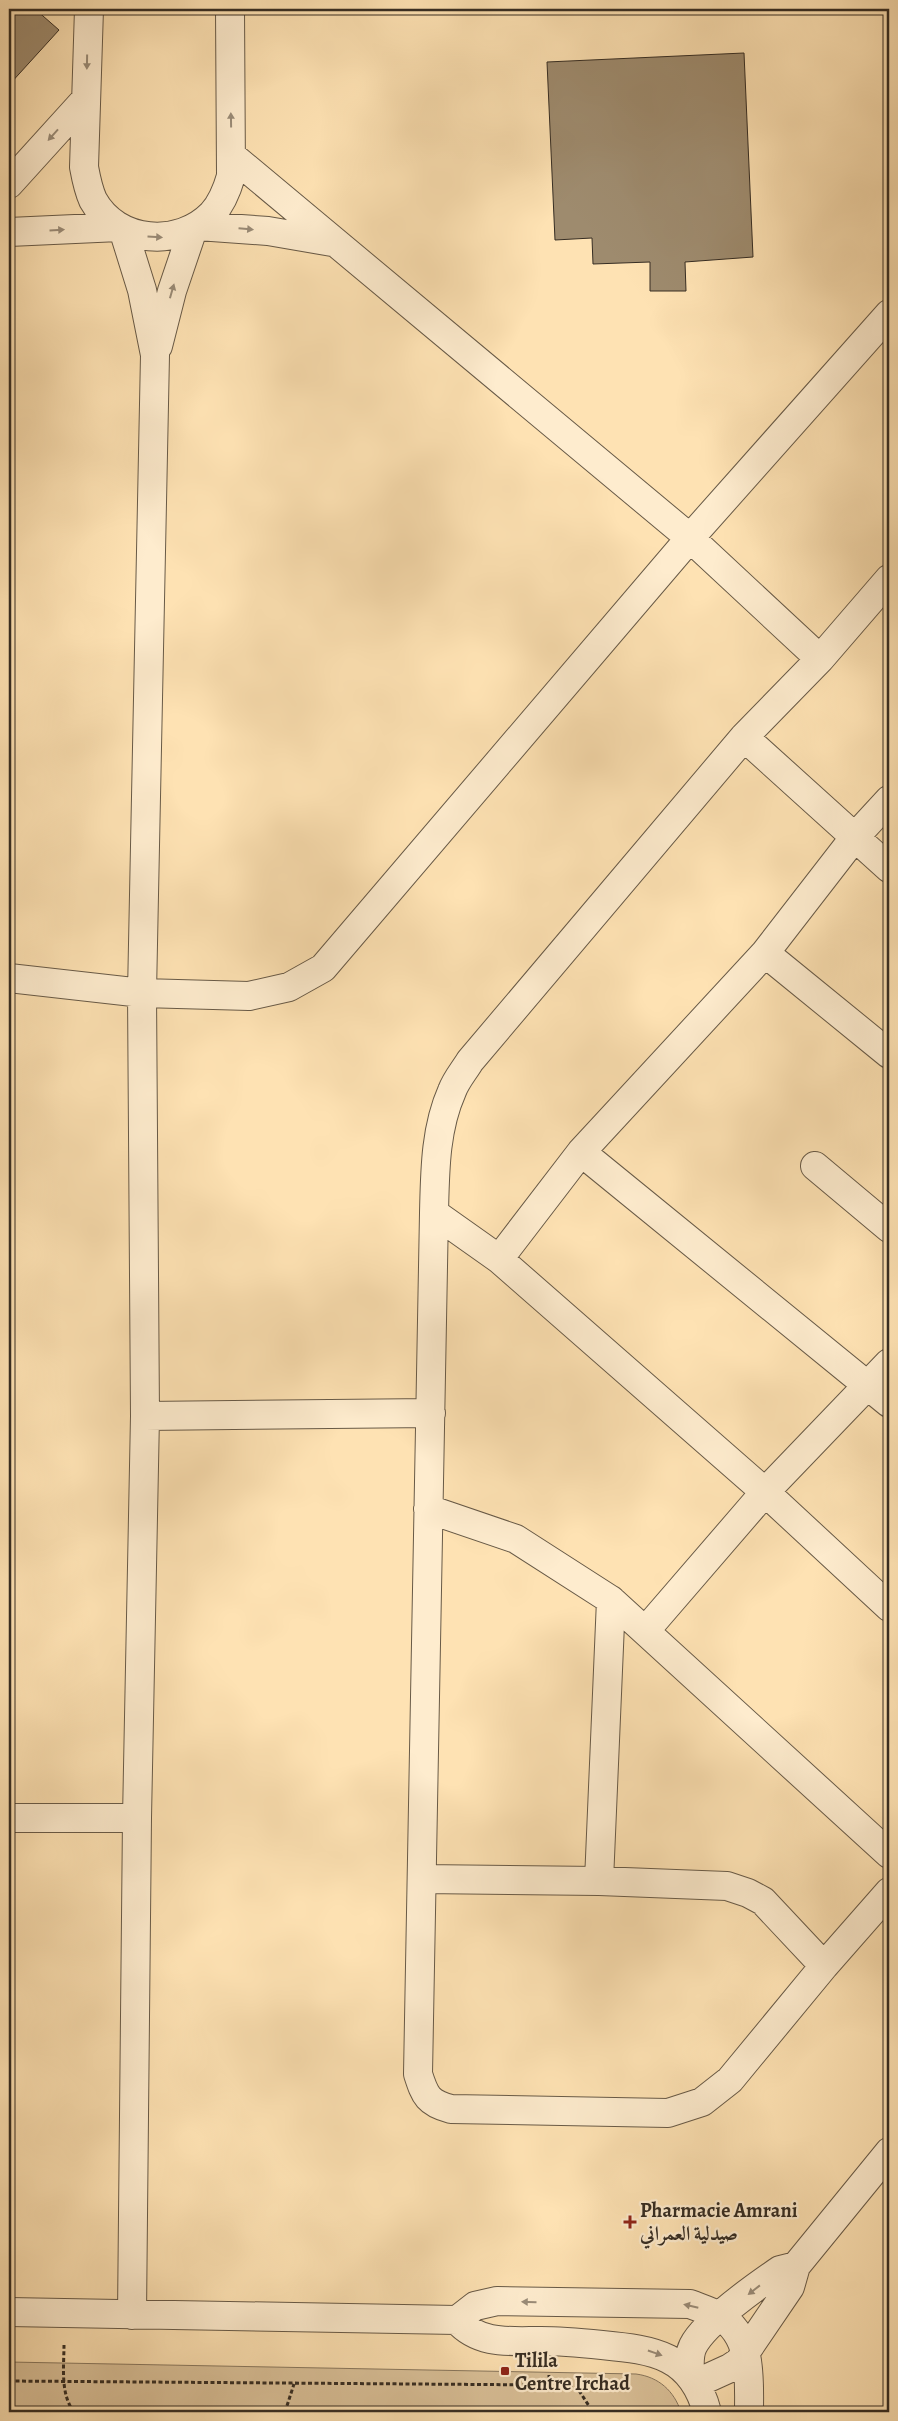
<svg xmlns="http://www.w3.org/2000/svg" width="898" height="2421" font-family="Alegreya,Amiri,serif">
<rect width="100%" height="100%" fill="#fee2b3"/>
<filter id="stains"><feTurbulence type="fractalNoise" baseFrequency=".004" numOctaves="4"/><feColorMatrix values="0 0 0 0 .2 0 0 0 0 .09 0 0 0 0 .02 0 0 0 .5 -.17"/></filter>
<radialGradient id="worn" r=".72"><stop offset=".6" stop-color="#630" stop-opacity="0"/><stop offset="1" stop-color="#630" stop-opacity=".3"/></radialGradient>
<path fill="#dcc39b" stroke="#89785f" d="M9,2362l627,12c23,3 38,17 45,38h-672z"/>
<path fill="#9e8b6e" stroke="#362d23" d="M9,9h26l24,21 -50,55z
M744,53l9,204 -68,5 1,29h-36v-29l-57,2 -1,-26 -37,2 -8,-178z"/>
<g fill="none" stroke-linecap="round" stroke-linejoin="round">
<g stroke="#685a47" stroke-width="30">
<path id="minor" d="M89,9l-5,158c2,11 4,22 9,33 24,44 86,48 119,14 10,-11 15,-24 19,-38l-1,-167
M232,156l458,382 130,121
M9,184l77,-85
M198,226l70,5 64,11
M123,229l19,61 13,65 -13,638 3,423 -8,402 -5,497
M9,232l110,-5
M158,346l14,-55 21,-62
M889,579l-69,80 -76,78 -274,324c-6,10 -14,19 -18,30 -17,38 -17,81 -18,122l-16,861c7,22 10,29 33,35l217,4 34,-11 28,-22 94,-114 65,-74
M744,737l145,131
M765,953l124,101
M9,978l133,15 107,3 40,-9 34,-19 367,-430 199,-224
M581,1152l308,251
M815,1166l74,62
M434,1213l65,46 266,233 124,115
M499,1259l82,-107 184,-199 89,-115 35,-38
M145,1416l286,-3
M428,1509l88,30 95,61 278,254
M646,1630l119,-138 124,-129
M9,1818h128
M422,1879l177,2 128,5 21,7 15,8 61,65
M599,1881l12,-281
M9,2312l448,8 18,-14 22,-5 193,3c10,4 20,7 29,12 34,19 30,64 30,96
M457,2320c22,25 53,21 84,21 21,0 41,2 61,4 52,5 90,10 105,67
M690,2376c0,-10 -2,-20 3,-30 11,-23 65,-61 87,-76l16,-4
M697,2383l33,-15 9,-6 51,-75 6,-21 93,-114"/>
</g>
<path stroke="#362d23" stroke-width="3" stroke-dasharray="4 2.5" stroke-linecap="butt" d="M64,2345c0,21 -4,49 10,67
M9,2381l540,4v-11
M549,2385l27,1 17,26
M285,2412l9,-28"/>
<use href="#minor" stroke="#feecce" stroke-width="28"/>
</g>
<defs><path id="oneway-solid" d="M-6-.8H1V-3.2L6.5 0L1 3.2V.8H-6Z" transform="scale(1.25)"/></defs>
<g fill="#9a8c78">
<use href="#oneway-solid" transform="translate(87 62) rotate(91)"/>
<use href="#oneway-solid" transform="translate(231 120) rotate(-91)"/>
<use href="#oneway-solid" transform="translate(53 135) rotate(132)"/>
<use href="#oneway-solid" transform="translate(246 229) rotate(5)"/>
<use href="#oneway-solid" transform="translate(57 230) rotate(-3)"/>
<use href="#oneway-solid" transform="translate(155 237) rotate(3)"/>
<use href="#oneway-solid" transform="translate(172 291) rotate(-74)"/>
<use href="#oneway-solid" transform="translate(754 2290) rotate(142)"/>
<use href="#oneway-solid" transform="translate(529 2302) rotate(-179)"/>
<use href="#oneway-solid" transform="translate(691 2306) rotate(-167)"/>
<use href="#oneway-solid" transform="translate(655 2353) rotate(19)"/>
</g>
<g fill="#8f2418" stroke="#feecce" stroke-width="2">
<path d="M627.5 2214.5h5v5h5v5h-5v5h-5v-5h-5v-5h5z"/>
<rect x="500" y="2366" width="10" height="10" rx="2.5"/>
</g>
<g text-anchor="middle" stroke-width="4.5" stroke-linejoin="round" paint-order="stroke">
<g font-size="20" font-weight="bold" fill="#362d23" stroke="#feecce" text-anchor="start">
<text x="640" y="2217">Pharmacie Amrani<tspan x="640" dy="23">صيدلية العمراني</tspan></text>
<text x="515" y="2367">Tilila<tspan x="515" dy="23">Centre Irchad</tspan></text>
</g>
</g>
<rect width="898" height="2421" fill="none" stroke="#fee2b3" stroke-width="30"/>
<rect x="10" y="10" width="878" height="2401" fill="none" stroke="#362d23" stroke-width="2.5"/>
<rect x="15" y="15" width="868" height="2391" fill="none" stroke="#362d23"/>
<rect width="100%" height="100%" filter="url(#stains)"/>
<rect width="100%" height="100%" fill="url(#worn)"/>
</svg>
